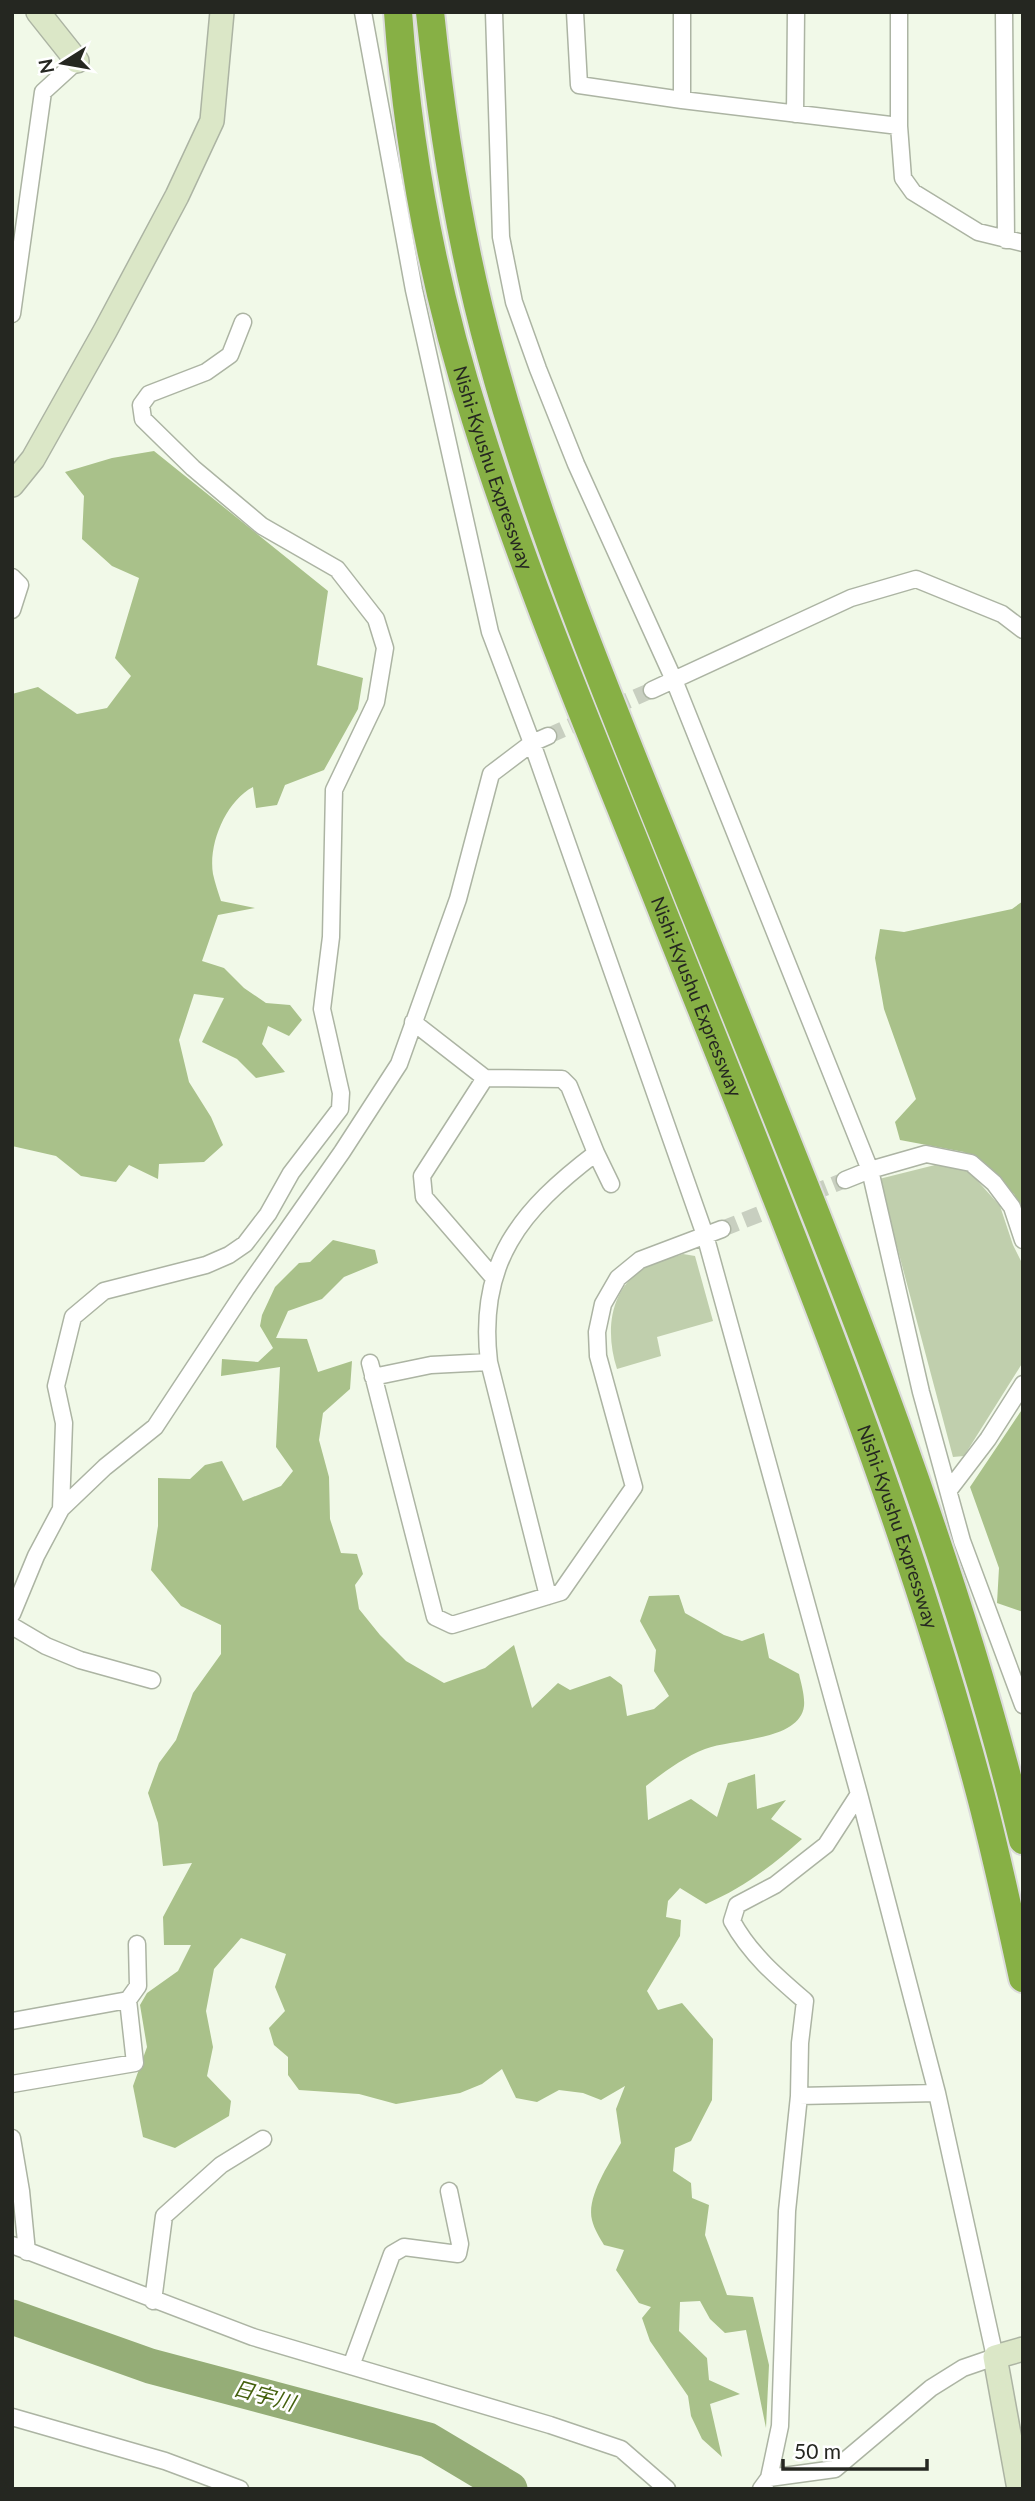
<svg xmlns="http://www.w3.org/2000/svg" width="1035" height="2501" font-family="Lato,'Noto Sans JP',sans-serif">
<rect width="100%" height="100%" fill="#f1f9e8"/>
<path fill="#c0cfad" d="M935,1165l32,4 33,37 13,39 10,20v97l-59,94 -11,1 -74,-278z
M683,1254l12,2 18,65 -56,16 4,19 -44,13c-12,-37 -8,-81 29,-102 11,-7 26,-9 37,-13z"/>
<path fill="#a9c18a" d="M154,451l174,140 -11,74 46,13 -5,31 -34,61 -39,15 -8,20 -21,3 -3,-21c-27,14 -45,57 -40,87 2,9 5,18 8,27l34,7 -37,7 -16,46 22,7 20,20 22,15 24,2 12,15 -13,16 -21,-10 -6,18 23,28 -29,6 -19,-19 -35,-17 22,-44 -30,-4 -15,46 10,42 22,35 12,28 -19,17 -45,2 -1,15 -29,-14 -13,17 -35,-6 -25,-20 -44,-10v-452l26,-7 39,27 30,-6 24,-32 -16,-18 24,-80 -27,-12 -30,-27 2,-43 -19,-24 47,-14z
M1023,901v312l-9,-19 -50,-42 -64,-12 -5,-18 21,-23 -32,-90 -9,-51 5,-29 24,3 108,-23z
M333,1240l42,10 3,13 -34,14 -22,22 -34,12 -12,27 31,1 11,33 34,-11 -2,28 -27,24 -4,27 10,37 1,42 11,34 16,1 6,20 -8,11 4,24 21,26 26,26 38,22 41,-15 29,-23 18,63 26,-25 12,7 40,-14 12,9 5,31 27,-7 15,-13 -15,-25 2,-21 -16,-29 9,-25 30,-1 6,18 39,22 18,6 22,-8 5,25 30,16c2,9 6,22 5,32 -4,35 -73,33 -99,43 -21,8 -41,23 -59,37l2,34 43,-21 26,18 11,-34 27,-9 2,35 29,-9 -15,19 31,20c-30,27 -59,49 -96,65l-26,-16 -12,13 -2,16 15,3 -1,16 -33,55 11,19 24,-7 31,36 -1,61 -21,41 -16,7 -2,23 18,12 1,15 17,7 -4,30 22,60 26,2 16,68 -3,63 -20,-98 -21,3 -15,-14 -10,-18 -20,1 -1,29 28,27 2,22 31,14 -30,10 12,53 -20,-18 -11,-23 -3,-20 -38,-55 -8,-23 9,-11 -12,-4 -23,-33 8,-20 -20,-5c-4,-7 -10,-16 -12,-25 -6,-23 18,-58 29,-77l-5,-34 9,-23 -24,14 -18,-7 -24,-3 -22,12 -21,-4 -14,-29 -20,15 -22,9 -64,11 -37,-10 -60,-4 -11,-15v-18l-14,-12 -5,-17 16,-17 -10,-24 11,-33 -45,-16 -27,31 -8,42 7,36 -6,29 24,25 -2,15 -54,32 -32,-11 -10,-51 14,-39 -7,-42 7,-12 31,-22 13,-26h-27l-1,-28 29,-54 -29,3 -5,-43 -10,-30 11,-30 17,-23 17,-47 28,-39v-29l-40,-19 -30,-36 7,-44v-48l32,1 15,-14 17,-4 21,40 38,-15 12,-15 -17,-24 4,-80 -59,9 1,-17 36,3 15,-14 -13,-22 2,-11 13,-28 24,-24 11,-1z
M1023,1408v204l-26,-9 2,-35 -29,-81z"/>
<g fill="none" stroke-linecap="round" stroke-linejoin="round">
<path stroke="#95ad77" stroke-width="35" d="M12,2317l138,49 278,74 82,49"/>
<path stroke="#c8cfc0" stroke-width="16" stroke-dasharray="16 8" stroke-linecap="butt" d="M548,736l104,-46
M722,1229l123,-49"/>
<g stroke="#acb4a3" stroke-width="19">
<path id="street" d="M363,12l51,278 76,342 42,111 173,492 154,559 78,299 58,264 -32,11 -32,20 -96,81 -66,9
M494,12l7,225 13,65 24,67 38,95 98,216 196,490 51,222 41,149 61,164
M575,12l4,73 103,15 217,26
M682,12v88
M899,12v114l4,52 10,14 65,40 45,11
M1004,12l2,228
M795,114l1,-102
M12,314l31,-222 34,-31
M12,577l8,8 -8,25
M652,690l199,-92 65,-19 86,35 21,16
M413,1022l72,56 77,1 7,7 27,67 15,31
M485,1078l-63,98 2,21 69,80
M845,1180l25,-10 56,-16 45,9 23,20 18,24 11,33
M370,1363l65,254 17,8 109,-33 73,-105 -36,-131 -1,-24 6,-28 15,-26 22,-18 82,-31
M373,1377l58,-12 58,-3
M949,1490l39,-51 35,-55
M61,1509l3,-86 -8,-37 17,-69 31,-26 102,-26 23,-10 16,-11 23,-30 23,-41 49,-64 1,-16 -19,-84 9,-72 3,-147 42,-88 9,-54 -9,-29 -39,-50 -75,-43 -69,-58 -50,-49 -2,-14 8,-11 57,-22 24,-17 13,-33
M548,1596l-59,-234c-12,-100 32,-152 107,-209
M12,1614l24,-58 25,-47 44,-42 50,-40 91,-138 96,-137 57,-88 59,-165 33,-125 41,-31 16,-7
M12,1626l34,20 34,14 72,20
M12,2021l116,-21 10,-14 -1,-42
M12,2084l123,-21 -7,-63
M799,2096l138,-3
M12,2138l9,53 6,61
M12,2245l241,92 297,88 71,24 46,40
M153,2301l11,-85 57,-51 42,-26
M351,2366l41,-112 12,-7 54,7 2,-10 -11,-53
M12,2417l153,44 75,28
M761,2489l8,-11 11,-52 7,-215 12,-115 1,-53 5,-42c-28,-24 -55,-47 -73,-80l5,-16 38,-20 51,-40 33,-51"/>
</g>
<g stroke="#acb4a3" stroke-width="26">
<path id="secondary" d="M38,12l39,49
M12,485l21,-26 72,-128 72,-135 35,-75 10,-109
M1019,2489l-24,-132 28,-8"/>
</g>
<g stroke="#dcdcdb" stroke-width="32">
<g id="highway">
<path id="s1" d="M398,12c10,138 36,277 78,408 53,169 123,331 188,495 114,286 234,572 314,870 17,63 31,128 45,193"/>
<path d="M430,12c12,115 30,231 61,343 49,181 122,354 192,528 125,314 261,628 340,957"/>
</g>
</g>
<use href="#street" stroke="#fff" stroke-width="16"/>
<use href="#secondary" stroke="#dbe7c7" stroke-width="23"/>
<use href="#highway" stroke="#87b045" stroke-width="28"/>
</g>
<g text-anchor="middle" stroke-width="5" stroke-linejoin="round" paint-order="stroke">
<g font-size="19" fill="#252721" stroke="#fff">
<text dy="7" stroke="none"><textPath href="#s1" startOffset="467">Nishi-Kyushu Expressway</textPath></text>
<text dy="7" stroke="none"><textPath href="#s1" startOffset="1034">Nishi-Kyushu Expressway</textPath></text>
<text dy="7" stroke="none"><textPath href="#s1" startOffset="1601">Nishi-Kyushu Expressway</textPath></text>
</g>
<g font-size="21" font-style="italic" fill="#45610f" stroke="#fff">
<text transform="translate(264 2396) rotate(15)" y="7">日宇川</text>
</g>
</g>
<rect width="1035" height="2501" fill="none" stroke="#252721" stroke-width="28"/>
<g transform="translate(63 63) rotate(259)" stroke="#ffffff" stroke-width="5" paint-order="stroke">
<path d="M0-5L12 26L0 18L-12 26Z" fill="#252721"/>
<text y="-10" font-size="19" font-weight="bold" text-anchor="middle" fill="#252721">N</text>
</g>
<path d="M783 2459v10h144v-10" fill="none" stroke="#252721" stroke-width="3.5"/>
<text x="794" y="2459" font-size="21" fill="#252721" stroke="#ffffff" stroke-width="5" paint-order="stroke">50 m</text>
</svg>
